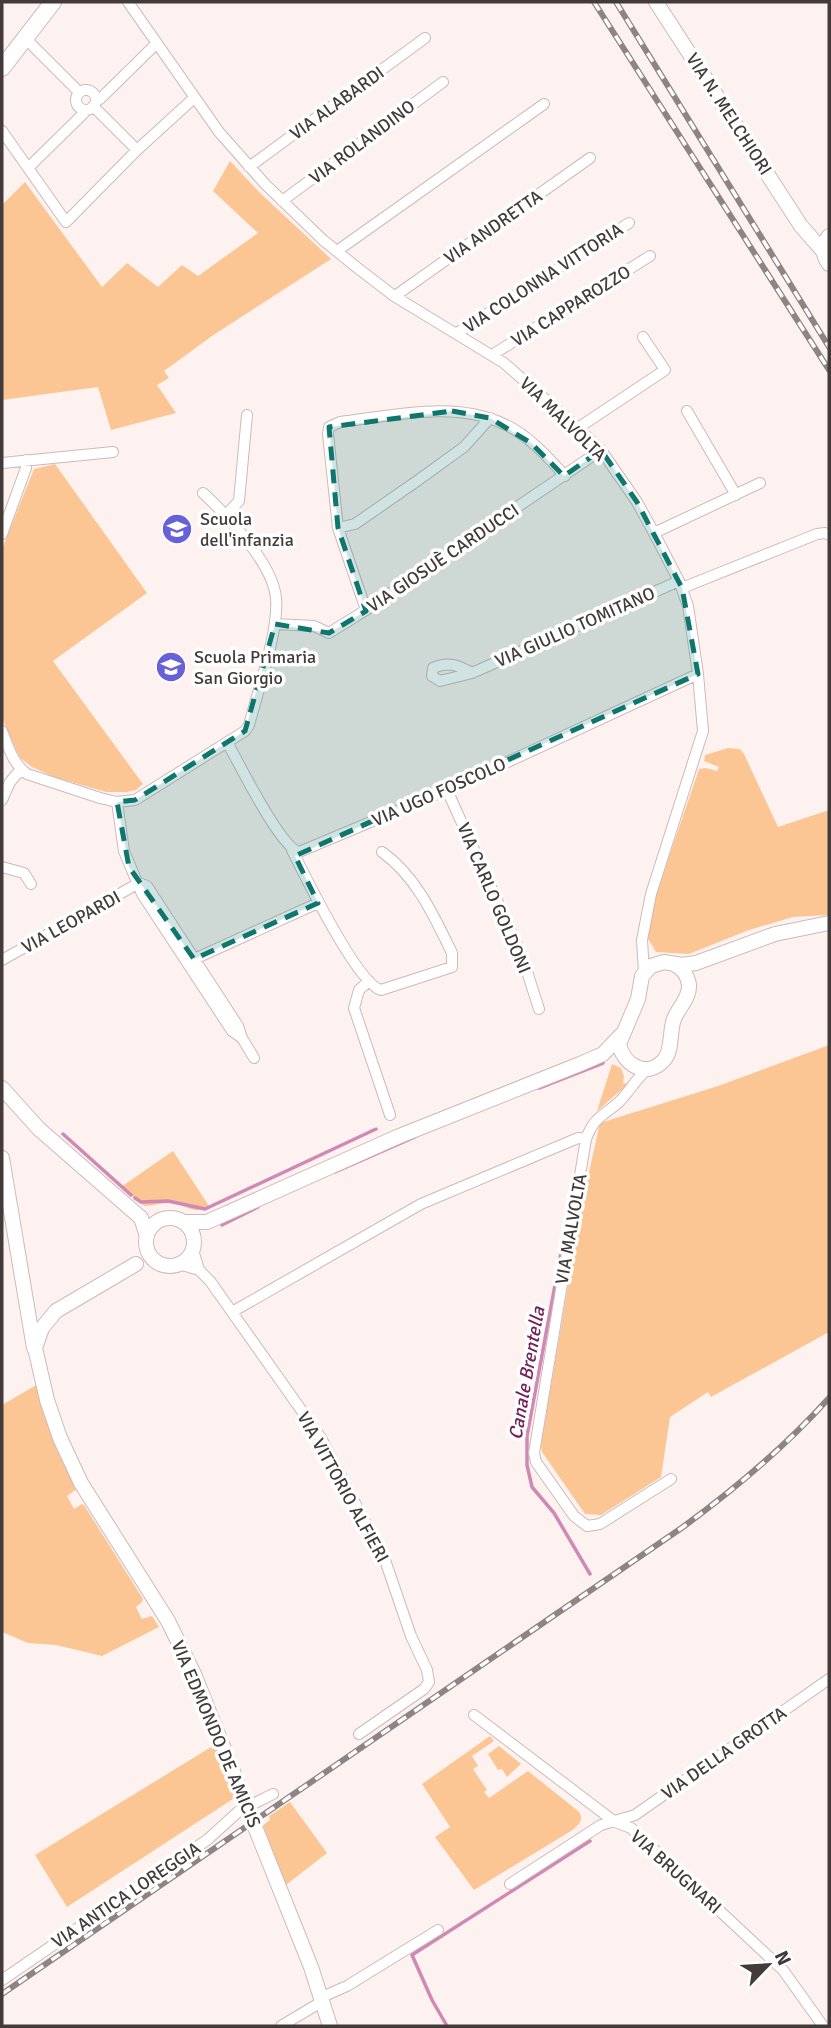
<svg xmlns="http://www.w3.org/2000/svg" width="831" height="2028" font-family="Signika,sans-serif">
<rect width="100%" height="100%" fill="#fef2f1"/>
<path fill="#fbc693" d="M230,161l30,32 71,66 -119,77 -48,35 5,7 -12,7 19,28 -65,17 -13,-43 -96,13v-195l23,-23 77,105 25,-24 31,24 24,-22 16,11 60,-43 -45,-42z
M55,464l92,129 -94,68 90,123 -7,6 -9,2h-21l-52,-15 -22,-10 -12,-9 -18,-40v-169l32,-80z
M728,748l12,1 4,5 34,73 51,-17v105l-36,2 -44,13 -60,24 -33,-2 -8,-13 -2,-14 53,-156 7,-1 11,3 2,-4 -15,-6 1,-6z
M829,1045v287l-118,65 -3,-5 -38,25 -9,60 -60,38 -16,-1 -43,-62 -1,-7 41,-242 18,-80 118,-37z
M612,1064l9,4 3,8 -1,7 5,1 -31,27z
M173,1151l36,55c-18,9 -20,0 -34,-3 -10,-1 -21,3 -31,3l-23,-19z
M38,1384l39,105 -10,7 7,13 8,-5 2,1 59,94 -1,3 -6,5 6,12 10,-3 7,11 -57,29 -46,-11 -28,-2 -26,-11v-227z
M490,1736l4,5 -22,15 6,10 -5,3 14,21 -3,2 5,6 39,-27 50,40c7,8 1,14 -7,20l-97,59 -39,-53 15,-10 -28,-43z
M216,1744l20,53 -169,110 -32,-52z
M499,1746l22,18 -14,13 -5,-8 -4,1 -10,-16z
M290,1802l37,51 -41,32 -23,-60 7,-5 -1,-4z"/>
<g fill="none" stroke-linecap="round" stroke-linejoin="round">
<path stroke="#d089b5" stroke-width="3.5" d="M539,1088l64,-25
M63,1134l68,61
M335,1172l80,-35
M135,1198l6,4 27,-1 37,8 171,-80
M222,1225l36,-18
M563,1242l-36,194v29l5,22 22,26 36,61
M447,2026l-15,-26 -20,-45 178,-114"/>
<g stroke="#ccbab8" stroke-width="12">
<path id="minor" d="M128,2l91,130 46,52 58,56 32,26 39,30 110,67 74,65 23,22 36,52 17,31 25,48 9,25 10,68 5,57 -52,163 -9,46 2,32
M24,37l55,55
M76 100a10 10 0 1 1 20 0a10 10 0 1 1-20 0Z
M96,100l4,-1 57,-56
M93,106l44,44
M2,131l64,91 71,-72 57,-52
M29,167l55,-54 1,-3
M249,167l176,-129
M282,201l161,-119
M337,251l207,-147
M395,296l195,-138
M457,333l172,-110
M492,355l158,-99
M687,411l49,84
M578,428l87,-58 -22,-33
M2,463l111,-11
M226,515l13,-14 8,-86
M338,528l17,-4 62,-43 47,-34 26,-29
M654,533l106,-50
M2,534l24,-66v-8
M682,588l135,-54 8,-1 4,2
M366,610l-28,-82 -10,-94 1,-7 11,-5c52,-6 114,-22 164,2 23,10 44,33 61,52
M275,624l39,2 15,7 37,-23 235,-160
M472,673l-32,8 -8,-5 1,-8c15,-7 25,-3 39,5l207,-92
M2,731c6,15 11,33 25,43l73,24 17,4 18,-2 110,-69 4,-6c9,-35 30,-94 27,-127 -3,-34 -48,-82 -73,-105
M228,744c12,21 52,103 71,108l148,-62 251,-116
M447,790l75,166 17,53
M2,800l8,-18 11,-13
M117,802l7,49 18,43 90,137 10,7 12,20
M292,850c13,26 65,133 89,140l71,-23v-14c-18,-37 -36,-77 -70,-101
M2,867l22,6 7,11
M139,883l8,3 91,140 4,12
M2,960l137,-77
M190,961l128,-58
M369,981l-10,9 -5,18 36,107
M649,1068c-13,10 -19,23 -30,34 -16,14 -25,15 -33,37l-52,314 2,9 38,54 13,10 13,-2 71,-45
M193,1250l6,20 11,11 111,157 64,122 26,76 16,34 2,12 -5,7 -65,45
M179,1264l20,6
M232,1312l189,-108 157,-66 8,1
M474,1715l141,107 16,6 152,142 40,56
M510,1884l91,-59 34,-10 194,-136
M2,1980l205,-140 32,-29 34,-17
M322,1997l25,-11 91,-56
M281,2026l42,-25"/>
</g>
<g stroke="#ccbab8" stroke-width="16">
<path id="tertiary" d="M656,2l145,224 23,26
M829,236c-7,9 -7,19 0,28
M674,964c8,4 14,12 15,21 1,13 -11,23 -15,34 -5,13 -1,33 -11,42 -17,18 -40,3 -44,-17l19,-45 4,-23 9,-10 13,-4 18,3 14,-2 79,-29 54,-11
M2,1088l37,41 102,89 6,18
M2,1158l32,190
M146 1242a24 24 0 1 1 48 0a24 24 0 1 1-48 0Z
M184,1222h23l190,-85 183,-73 23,-10 18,-19
M136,1264l-80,47 -14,17 -7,20 12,52 13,38 21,45 87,138 26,53 117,293 19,59"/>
</g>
<g stroke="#ccbab8" stroke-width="18">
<path id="secondary" d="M2,68l51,-66"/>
</g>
<use href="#minor" stroke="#fff" stroke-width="10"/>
<use href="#tertiary" stroke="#fff" stroke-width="14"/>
<use href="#secondary" stroke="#fff" stroke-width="16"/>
<g stroke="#8d8483" stroke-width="6">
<path id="rail" d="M594,2l235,368
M616,2l213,345
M2,1994l681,-467c53,-39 102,-80 146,-129"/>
</g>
<use href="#rail" stroke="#fff" stroke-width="3.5" stroke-dasharray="10" stroke-linecap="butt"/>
</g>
<path fill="#0f766e" fill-opacity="0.2" stroke="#0f766e" stroke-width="5" stroke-dasharray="14 9" stroke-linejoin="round" d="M452,411l38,7 41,25 33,33 37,-26 36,52 45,86 16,86 -403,182 23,47 -124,56 -65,-92 -12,-65 18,-2 110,-69 30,-107 54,9 37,-22 -28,-83 -9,-101z"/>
<defs>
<g id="school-disc" transform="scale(1.575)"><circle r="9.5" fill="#6660d9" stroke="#fff"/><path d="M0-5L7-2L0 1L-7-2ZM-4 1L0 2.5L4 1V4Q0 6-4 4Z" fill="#fff"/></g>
</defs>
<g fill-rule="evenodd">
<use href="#school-disc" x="177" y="529"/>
<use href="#school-disc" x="171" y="667"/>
</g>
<g text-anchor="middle" stroke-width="7" stroke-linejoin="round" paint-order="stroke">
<g font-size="18" fill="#423b3a" stroke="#fff">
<text transform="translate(337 103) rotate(-36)" y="6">VIA ALABARDI</text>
<text transform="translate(729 114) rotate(57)" y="6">VIA N. MELCHIORI</text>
<text transform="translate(362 142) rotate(-37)" y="6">VIA ROLANDINO</text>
<text transform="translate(493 227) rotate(-35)" y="6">VIA ANDRETTA</text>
<text transform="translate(543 278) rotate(-33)" y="6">VIA COLONNA VITTORIA</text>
<text transform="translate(571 306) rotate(-32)" y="6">VIA CAPPAROZZO</text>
<text transform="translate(563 419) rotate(44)" y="6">VIA MALVOLTA</text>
<text transform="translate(443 558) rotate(-34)" y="6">VIA GIOSUÈ CARDUCCI</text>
<text transform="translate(575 627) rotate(-24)" y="6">VIA GIULIO TOMITANO</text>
<text transform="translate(439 792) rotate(-24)" y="6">VIA UGO FOSCOLO</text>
<text transform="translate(494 898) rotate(67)" y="6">VIA CARLO GOLDONI</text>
<text transform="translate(71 922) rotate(-29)" y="6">VIA LEOPARDI</text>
<text transform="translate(571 1229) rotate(-80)" y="6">VIA MALVOLTA</text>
<text transform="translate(343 1487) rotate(61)" y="6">VIA VITTORIO ALFIERI</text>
<text transform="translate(216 1734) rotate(67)" y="6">VIA EDMONDO DE AMICIS</text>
<text transform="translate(724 1753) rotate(-35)" y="6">VIA DELLA GROTTA</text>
<text transform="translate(676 1872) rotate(42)" y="6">VIA BRUGNARI</text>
<text transform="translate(126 1895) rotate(-34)" y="6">VIA ANTICA LOREGGIA</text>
</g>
<g font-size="18" fill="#423b3a" stroke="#fff" text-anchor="start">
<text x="200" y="525">Scuola<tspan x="200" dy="21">dell'infanzia</tspan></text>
<text x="194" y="663">Scuola Primaria<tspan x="194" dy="21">San Giorgio</tspan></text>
</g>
<g font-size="19" font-style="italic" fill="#74215b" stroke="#fff">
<text transform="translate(526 1373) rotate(-80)" y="7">Canale Brentella</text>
</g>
</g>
<rect width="831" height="2028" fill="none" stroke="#423b3a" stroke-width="7"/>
<g transform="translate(768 1965) rotate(65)" stroke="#ffffff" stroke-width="5" paint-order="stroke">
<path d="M0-5L12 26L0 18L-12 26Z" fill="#423b3a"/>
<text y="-10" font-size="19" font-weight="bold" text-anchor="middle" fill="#423b3a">N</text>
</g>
</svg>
